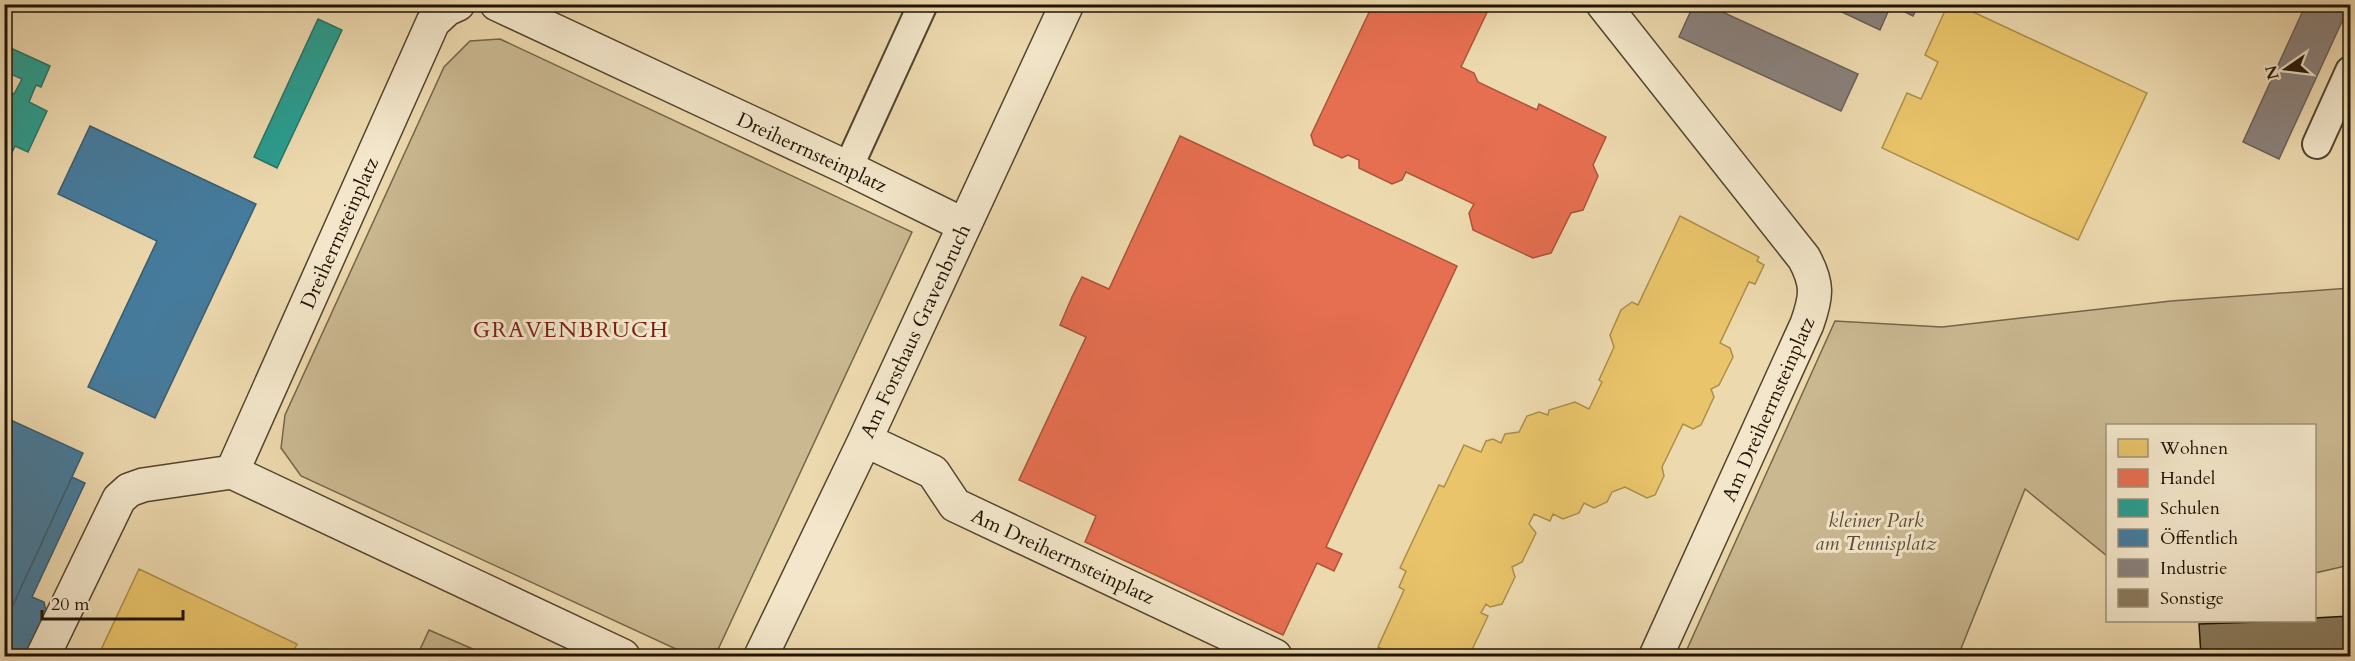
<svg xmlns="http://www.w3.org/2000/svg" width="2355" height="661" font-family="Cardo,serif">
<rect width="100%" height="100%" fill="#edd9ae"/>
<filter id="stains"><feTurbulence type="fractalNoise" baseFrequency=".00333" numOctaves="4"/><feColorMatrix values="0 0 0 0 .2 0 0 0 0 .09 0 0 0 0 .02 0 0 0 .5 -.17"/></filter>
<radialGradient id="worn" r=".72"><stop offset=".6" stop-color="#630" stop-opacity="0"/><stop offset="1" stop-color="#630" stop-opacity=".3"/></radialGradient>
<path fill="#cab891" stroke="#74664a" stroke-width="1.5" d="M500,39l412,193 -197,424h-24l-390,-180 -20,-28 4,-33 159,-348 26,-26z
M2350,288v277l-35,8 -1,-147h-206l-1,130 -82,-67 -67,167h-274l151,-335 107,6 229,-26z
M429,630l60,26h-72z"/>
<path fill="#e9c46a" stroke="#ac8f4b" stroke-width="1.5" d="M1948,4h8l191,89 -69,147 -196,-92 25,-55 14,6 17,-37 -13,-7z
M1680,216l79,41 -2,4 7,4 -9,19 -6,-2 -29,61 10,5 3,9 -14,28 -8,4 3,8 -13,28 -8,4 -10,-5 -21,43 2,9 -9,19 -8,3 -22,-11 -13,5 -5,10 -13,6 -10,-5 -5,10 -16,6 -10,-5 -3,7 -16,-7 -5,10 7,9 -14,29 -10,5 3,10 -13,27 -12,3 -4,-3 -5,9 7,3 -19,40h-72l-19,-9 26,-57 -5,-3 7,-16 -6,-3 39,-83 5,2 20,-42 17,7 5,-11 7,-2 8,4 4,-9 14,-2 8,-16 12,-4 9,3 1,-5 26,-8 14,7 13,-27 -3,-2 15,-33 -4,-12 11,-25 11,-8 6,3z
M139,569l158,75 -6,12h-193z"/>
<path fill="#e76f51" stroke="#ab543a" stroke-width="1.5" d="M1373,4h118l-30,63 13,6 4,9 59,28 2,-6 67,33 -13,28 5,11 -15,34 -12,3 -20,40 -18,5 -60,-28 -4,-17 5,-9 -68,-32 -4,8 -10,4 -33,-16v-8l-11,-5 -6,3 -28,-13 -3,-10z
M1180,136l277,130 -131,281 16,7 -8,17 -17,-8 -34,72 -198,-93 11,-26 -77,-36 67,-143 -26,-12 12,-28 10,-20 27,12z"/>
<path fill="#2a9d8f" stroke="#277465" stroke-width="1.5" d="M318,19l24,11 -65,138 -23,-11z
M4,45l46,21 -9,21 -5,-2 -7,17 18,9 -19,41 -13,-6 -11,23v-80l10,5 8,-15 -18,-8z"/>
<path fill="#457b9d" stroke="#3a5c6f" stroke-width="1.5" d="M90,126l166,78 -101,214 -67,-31 69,-146 -99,-47z
M4,417l79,36 -70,152 -9,-4z
M72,477l13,6 -53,114 12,5 4,17 -18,37h-26v-55l9,4z"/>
<path fill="#8a817c" stroke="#6a6058" stroke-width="1.5" d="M1694,4h11l153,70 -17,37 -162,-74z
M1825,4h94l-6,12 -22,-11 -11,25z
M2306,4h44l-71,155 -36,-17z"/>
<path fill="#8a7a5c" stroke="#1f1404" stroke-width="1.5" d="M2350,616v40h-149l-2,-32 115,-4v-2z"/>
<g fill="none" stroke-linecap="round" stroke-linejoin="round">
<g stroke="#52452e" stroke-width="32">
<path id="service" d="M2317,144l33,-73
M848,168l75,-164"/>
</g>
<g stroke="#52452e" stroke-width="36">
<path id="minor" d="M458,4l-11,5 -14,13 -201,450 391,184
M497,4l351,164 116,57
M1603,4l201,254c14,26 13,38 3,66l-151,332
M865,440l68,32 22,33 320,151
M43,656l76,-157 10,-9 14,-5 89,-13
M761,656l104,-216 202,-436"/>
</g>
<use href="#service" stroke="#f3e6ca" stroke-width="28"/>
<use href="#minor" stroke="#f3e6ca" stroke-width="33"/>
</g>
<g text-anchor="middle" stroke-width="6" stroke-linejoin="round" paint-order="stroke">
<g font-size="20" fill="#1f1404" stroke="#f3e6ca">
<text transform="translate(812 152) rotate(25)" y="7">Dreiherrnsteinplatz</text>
<text transform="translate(339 233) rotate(-66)" y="7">Dreiherrnsteinplatz</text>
<text transform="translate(915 331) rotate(-65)" y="7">Am Forsthaus Gravenbruch</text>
<text transform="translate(1768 409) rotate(-66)" y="7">Am Dreiherrnsteinplatz</text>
<text transform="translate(1063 556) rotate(25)" y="7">Am Dreiherrnsteinplatz</text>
</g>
<g font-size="20" font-style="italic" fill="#5b4d35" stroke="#f3e6ca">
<text x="1876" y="527">kleiner Park<tspan x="1876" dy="23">am Tennisplatz</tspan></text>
</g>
<g font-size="22" letter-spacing="1.5" fill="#7a1f14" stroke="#f3e6ca">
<text x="571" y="337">GRAVENBRUCH</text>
</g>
</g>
<rect width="2355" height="661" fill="none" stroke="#edd9ae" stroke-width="24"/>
<rect x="6" y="6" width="2343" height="649" fill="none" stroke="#1f1404" stroke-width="3"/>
<rect x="12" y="12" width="2331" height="637" fill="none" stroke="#1f1404" stroke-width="1.5"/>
<rect x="2106" y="424" width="210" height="198" fill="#f3e6ca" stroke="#9e927b" stroke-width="1.5"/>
<rect x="2118" y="439" width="30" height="18" fill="#e9c46a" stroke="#9e927b" stroke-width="1.5"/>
<text x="2160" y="454" font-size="18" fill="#1f1404">Wohnen</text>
<rect x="2118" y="469" width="30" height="18" fill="#e76f51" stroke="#9e927b" stroke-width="1.5"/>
<text x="2160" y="484" font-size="18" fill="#1f1404">Handel</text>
<rect x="2118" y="499" width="30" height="18" fill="#2a9d8f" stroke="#9e927b" stroke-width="1.5"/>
<text x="2160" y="514" font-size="18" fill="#1f1404">Schulen</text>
<rect x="2118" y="529" width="30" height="18" fill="#457b9d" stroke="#9e927b" stroke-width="1.5"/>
<text x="2160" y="544" font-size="18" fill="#1f1404">Öffentlich</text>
<rect x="2118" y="559" width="30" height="18" fill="#8a817c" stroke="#9e927b" stroke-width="1.5"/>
<text x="2160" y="574" font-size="18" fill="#1f1404">Industrie</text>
<rect x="2118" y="589" width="30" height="18" fill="#8a7a5c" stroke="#9e927b" stroke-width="1.5"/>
<text x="2160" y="604" font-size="18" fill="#1f1404">Sonstige</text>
<g transform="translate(2286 69) rotate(256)" stroke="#f3e6ca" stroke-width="4.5" paint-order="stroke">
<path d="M0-4.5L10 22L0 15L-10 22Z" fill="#1f1404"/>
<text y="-9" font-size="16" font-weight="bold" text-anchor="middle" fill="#1f1404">N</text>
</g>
<path d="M42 610v9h141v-9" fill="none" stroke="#1f1404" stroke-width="3"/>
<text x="51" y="610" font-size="18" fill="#1f1404" stroke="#f3e6ca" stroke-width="4.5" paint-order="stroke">20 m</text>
<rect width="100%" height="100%" filter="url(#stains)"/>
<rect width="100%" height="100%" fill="url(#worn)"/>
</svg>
